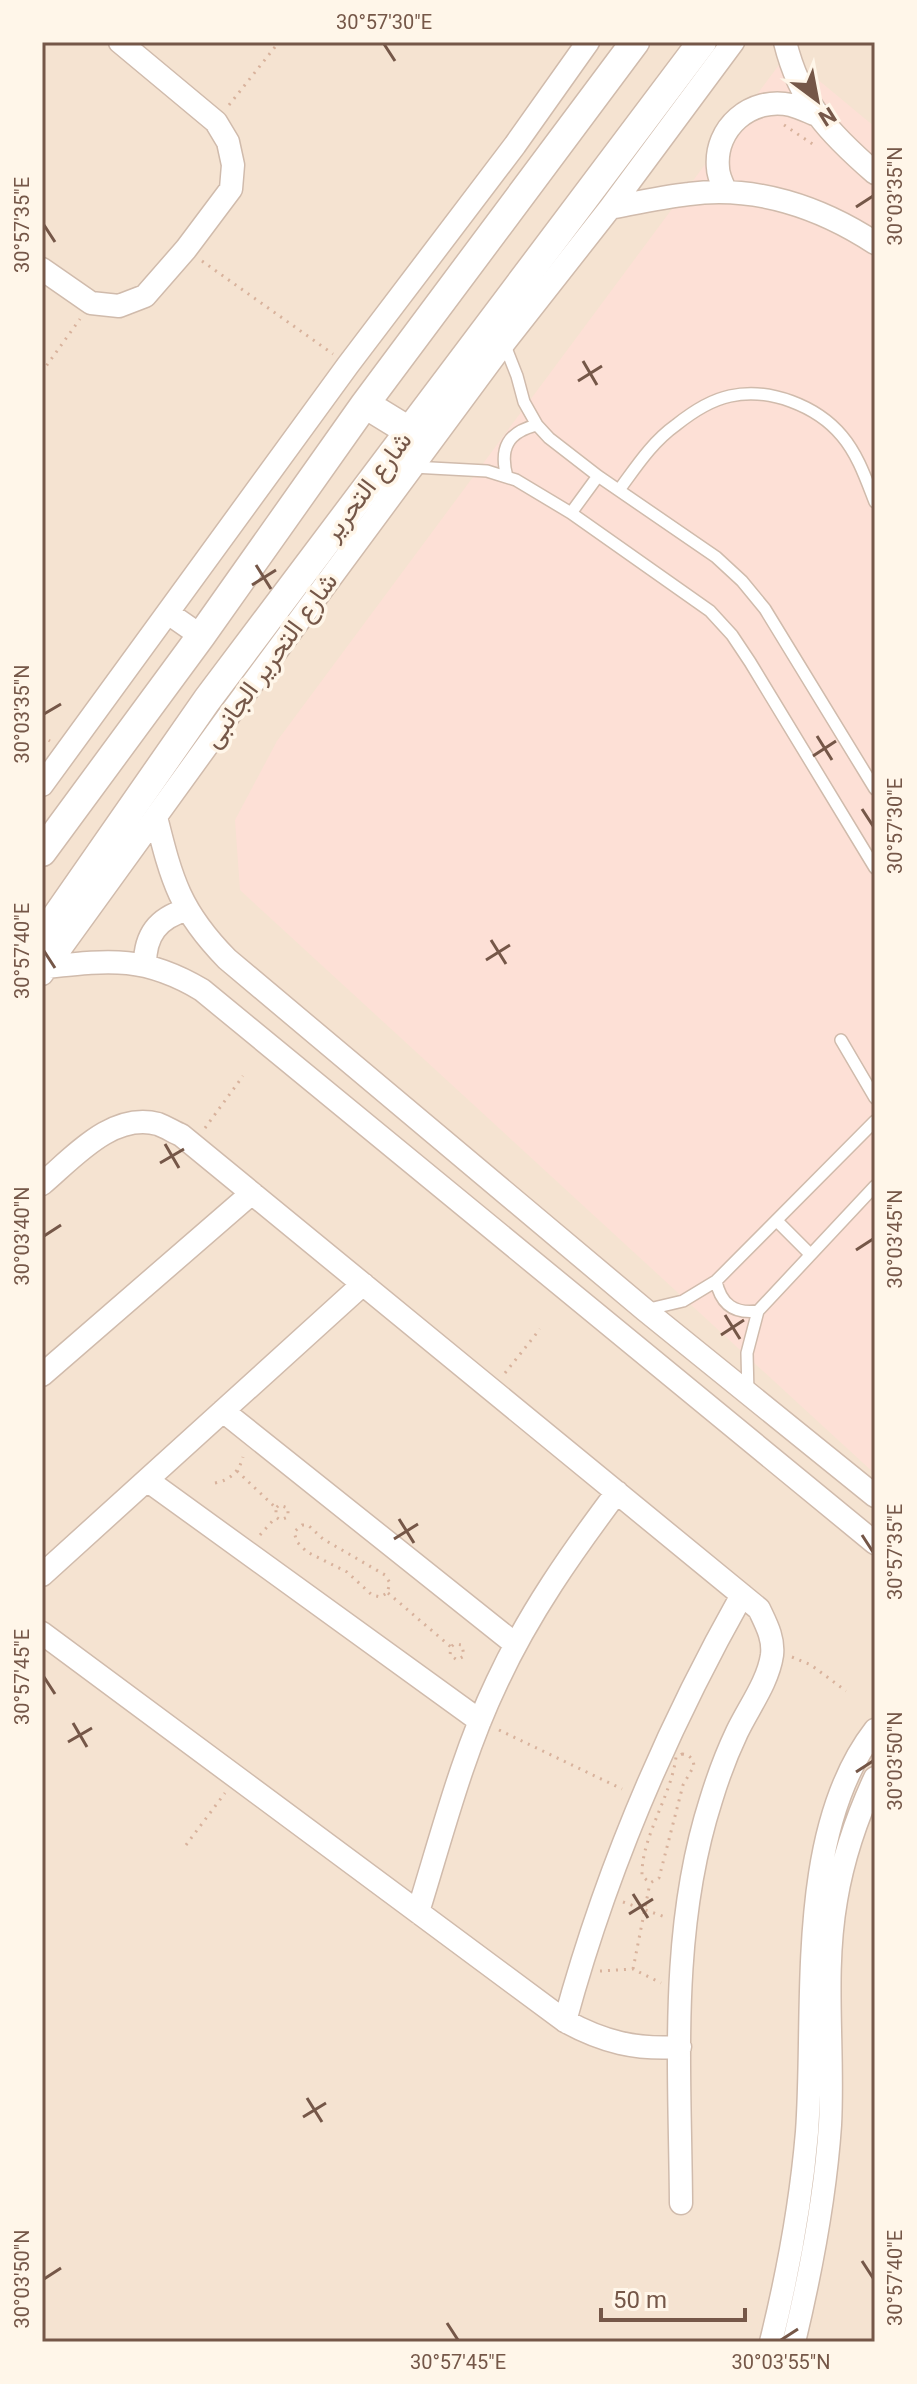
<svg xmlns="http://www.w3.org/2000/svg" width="917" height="2384" font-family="Roboto,Vazirmatn,sans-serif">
<rect width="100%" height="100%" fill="#fdf2e2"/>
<path fill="#f5e3d1" d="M42,42h833v2300h-833z"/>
<path fill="#fde0d6" d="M787,54l88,73v1347l-635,-584 -5,-70 42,-79z"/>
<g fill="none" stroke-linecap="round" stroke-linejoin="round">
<g stroke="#d0bbac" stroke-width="14">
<path id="service" d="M504,343l13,33 7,26 13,23 12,13 49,38 118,81 26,24 23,28 110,180
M413,467l74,4 29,9 55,33 139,98 22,24 18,27 125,206
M507,477c-8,-29 1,-45 30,-52
M619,490c17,-23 33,-48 57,-65 15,-12 35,-25 54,-29 39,-9 87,10 112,40 16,19 24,43 33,66
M571,513l27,-37
M841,1040l34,58
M777,1221l33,33
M716,1281c5,24 19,33 42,30
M645,1310l38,-9 33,-20 159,-160
M748,1394l-1,-41 11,-42 117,-125"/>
</g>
<g stroke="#d0bbac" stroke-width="25">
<path id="minor" d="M785,42c15,61 44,91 90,131
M726,192c-3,-7 -8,-16 -8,-24 -4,-40 33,-72 73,-63 8,2 16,6 23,9
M610,208c26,-5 52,-11 79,-14 66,-9 131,13 186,49
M42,269l49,34 28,3 26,-10 41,-47 45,-60 2,-24 -5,-23 -12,-20 -96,-80
M168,613l33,23
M42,785l306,-420 167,-220 73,-103
M156,817c16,64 24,94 71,142l418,351 230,186
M145,964c0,-29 13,-46 41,-54
M47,967c64,-7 98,-11 155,23l673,553
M42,974l188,-260 274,-371 106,-135 123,-166
M42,1184c32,-27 70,-72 116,-60 8,3 16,8 23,11l578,474c7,15 15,29 13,46 -4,27 -23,52 -35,77 -10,21 -19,45 -26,68 -42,131 -31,268 -30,403
M42,1375l210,-182
M223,1411l292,233
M147,1480l333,241
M42,1575l321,-291
M42,1633l523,388c38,21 71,29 115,26
M418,1912c24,-77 44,-157 79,-230 32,-69 75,-130 120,-190
M565,2021c41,-151 101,-291 177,-426
M771,2342c17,-69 30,-139 36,-210 9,-124 -12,-299 68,-402
M794,2342c17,-71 31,-143 36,-217 4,-74 -7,-151 6,-225 7,-42 21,-83 39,-122"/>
</g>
<g stroke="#d0bbac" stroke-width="31">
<path id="tertiary" d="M365,404l44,27
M42,852l159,-216 164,-232 270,-362
M42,937l165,-237 495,-658"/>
</g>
<path stroke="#d8b29c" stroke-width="3" stroke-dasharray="2 6" stroke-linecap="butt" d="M229,105l50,-63
M784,125l30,20
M202,261l131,93
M42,372l38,-53
M42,736l8,5
M205,1128l38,-52
M505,1373l35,-44
M237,1471l39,37v9l4,3 8,-3v-9l-9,-3 -3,3
M215,1483c15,-3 24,-11 28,-26
M302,1525h6l15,14 62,36 5,8 -3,10 -7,4 -8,-2 -25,-23 -40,-20 -10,-10 -3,-10z
M260,1535l16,-18
M388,1593l63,54 -1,8 7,5 7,-4 -2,-11 -8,-1 -3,3
M792,1657l19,8 35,26
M499,1730l123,59
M682,1754l6,1 5,5 1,6 -11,19 -24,93 -9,5 -8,-7c-1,-39 29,-79 34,-119z
M186,1845l39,-52
M623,1902l42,15
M633,1969l17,-86
M600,1971l33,-2 28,14"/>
<use href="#service" stroke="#fff" stroke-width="11"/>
<use href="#minor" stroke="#fff" stroke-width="22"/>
<use href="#tertiary" stroke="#fff" stroke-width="28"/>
</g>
<path fill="none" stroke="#755748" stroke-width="3" d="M384,44l11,17M856,207l17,-11M44,225l11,17M583,361l14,24M578,381l24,-15M256,565l15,24M252,585l24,-15M44,714l17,-10M817,736l15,24M813,756l23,-15M862,809l11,17M491,940l15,24M44,951l11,17M486,960l24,-15M165,1144l14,24M160,1163l24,-14M44,1236l17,-11M856,1250l17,-11M725,1315l15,24M721,1335l23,-15M399,1519l15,24M862,1535l11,17M394,1539l24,-15M44,1677l11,17M73,1723l14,24M68,1742l24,-14M856,1772l17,-11M633,1894l15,24M629,1914l24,-15M307,2098l15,24M303,2117l23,-14M862,2261l11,17M44,2279l17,-11M447,2323l11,17M781,2340l17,-11"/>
<g text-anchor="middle" stroke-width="7" stroke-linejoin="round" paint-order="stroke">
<g font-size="26" fill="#755748" stroke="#fff6e9">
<text transform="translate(367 486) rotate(-53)" y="9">شارع التحرير</text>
<text transform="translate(270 660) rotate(-54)" y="9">شارع التحرير الجانبى</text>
</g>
</g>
<rect width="917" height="2384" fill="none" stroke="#fff6e9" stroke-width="88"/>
<g transform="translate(817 100) rotate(148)" stroke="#fff6e9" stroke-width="6" paint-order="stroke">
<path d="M0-6L14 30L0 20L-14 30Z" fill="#755748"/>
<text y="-12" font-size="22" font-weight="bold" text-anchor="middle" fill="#755748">N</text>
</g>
<path d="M601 2308v12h144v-12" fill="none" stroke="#755748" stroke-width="4"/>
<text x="613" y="2308" font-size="24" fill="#755748" stroke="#fff6e9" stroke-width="6" paint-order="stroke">50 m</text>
<rect x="44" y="44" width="829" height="2296" fill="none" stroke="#755748" stroke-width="3"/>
<g font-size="20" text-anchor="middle" fill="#755748">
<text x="384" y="29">30°57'30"E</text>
<text transform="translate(895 196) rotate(-90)" y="7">30°03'35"N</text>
<text transform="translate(22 225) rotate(-90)" y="7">30°57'35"E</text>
<text transform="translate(22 714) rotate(-90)" y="7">30°03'35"N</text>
<text transform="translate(895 826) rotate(-90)" y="7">30°57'30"E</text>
<text transform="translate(22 951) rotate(-90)" y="7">30°57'40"E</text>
<text transform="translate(22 1236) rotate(-90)" y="7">30°03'40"N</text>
<text transform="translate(895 1239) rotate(-90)" y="7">30°03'45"N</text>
<text transform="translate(895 1552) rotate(-90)" y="7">30°57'35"E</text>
<text transform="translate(22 1677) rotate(-90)" y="7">30°57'45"E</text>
<text transform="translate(895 1761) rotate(-90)" y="7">30°03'50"N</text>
<text transform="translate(895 2278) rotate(-90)" y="7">30°57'40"E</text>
<text transform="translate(22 2279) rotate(-90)" y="7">30°03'50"N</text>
<text x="458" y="2369">30°57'45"E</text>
<text x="781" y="2369">30°03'55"N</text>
</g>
</svg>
